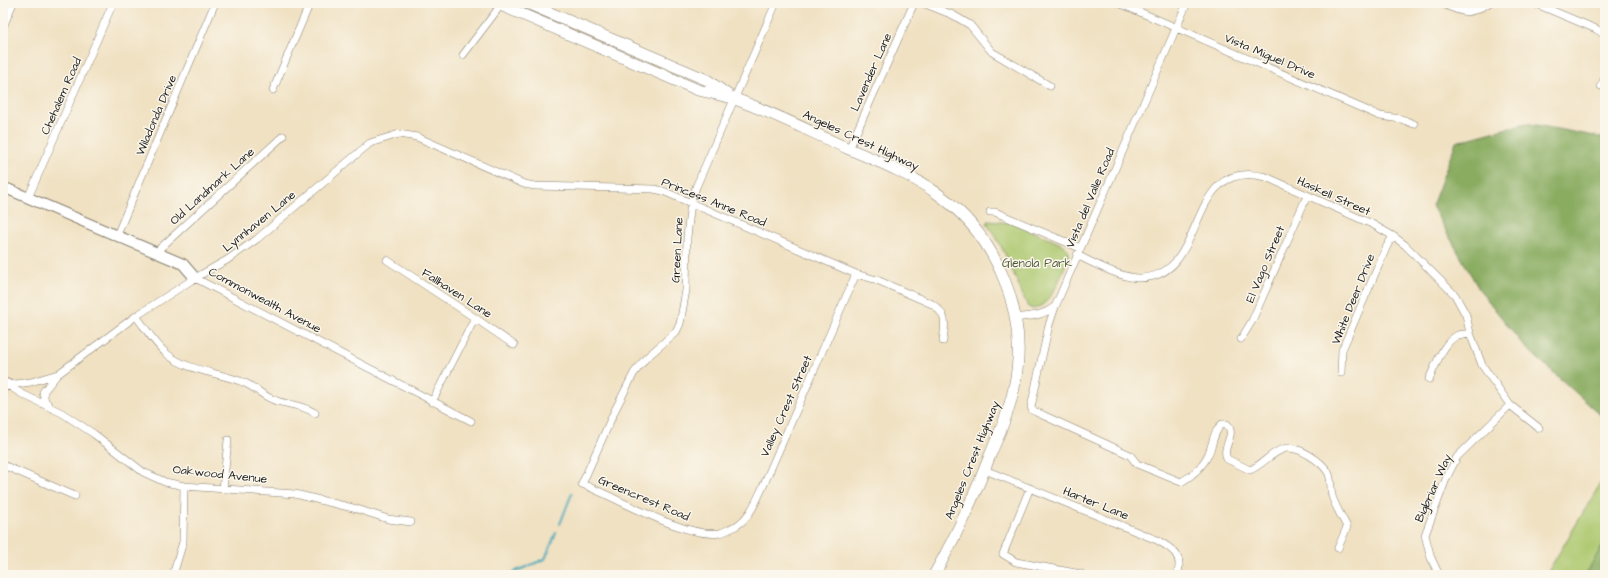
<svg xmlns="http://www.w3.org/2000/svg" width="1608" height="578" font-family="'Architects Daughter',sans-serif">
<rect width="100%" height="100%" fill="#fbf7ec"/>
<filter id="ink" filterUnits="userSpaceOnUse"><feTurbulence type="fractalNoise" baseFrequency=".025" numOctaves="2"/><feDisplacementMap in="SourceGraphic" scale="8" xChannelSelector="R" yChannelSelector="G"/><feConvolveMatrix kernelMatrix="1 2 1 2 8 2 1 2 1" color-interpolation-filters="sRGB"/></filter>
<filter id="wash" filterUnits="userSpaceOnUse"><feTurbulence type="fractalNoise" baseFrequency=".012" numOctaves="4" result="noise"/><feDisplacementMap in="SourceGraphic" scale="16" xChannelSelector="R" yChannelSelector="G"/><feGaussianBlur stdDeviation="0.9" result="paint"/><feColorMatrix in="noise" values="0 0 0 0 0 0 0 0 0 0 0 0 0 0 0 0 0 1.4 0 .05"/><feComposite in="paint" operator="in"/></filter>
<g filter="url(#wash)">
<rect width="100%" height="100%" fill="#f0e1c2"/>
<path fill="#acc76d" stroke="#647244" d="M988,221l25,2 48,21c5,3 10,7 8,13 -8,17 -16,48 -36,52l-5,-2c-13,-28 -22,-58 -41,-83z
M1605,476v99h-59z"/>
<path fill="#89ac60" stroke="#52643e" d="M1526,123l79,15v281l-82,-74 -44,-56 -47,-83 24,-64z
M1605,541v34h-20z"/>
<path fill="#eeda9e" stroke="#857b5d" d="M525,7l153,64 -2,5 -152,-67z"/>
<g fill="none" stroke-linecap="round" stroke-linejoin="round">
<path stroke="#3da9bc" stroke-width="2" d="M560,524l12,-31
M507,575l38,-16 11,-26"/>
</g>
</g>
<g filter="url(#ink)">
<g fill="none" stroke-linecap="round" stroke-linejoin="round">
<g stroke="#867e6f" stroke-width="8">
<path id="street" d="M776,3l-80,184 -5,15 -4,35 -1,53 -6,34 -4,8 -30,26 -12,15 -19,37 -33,74c34,13 104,55 138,49 4,-1 10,-4 14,-6 14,-7 21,-23 27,-36l95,-217
M923,3l30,12 17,10 22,27 58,34
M1119,3l261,113 21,3 13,5
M1187,3l-132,304 -6,18 -18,82 1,3 4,2 94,43 7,9 44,18c10,-5 22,-16 27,-27 5,-10 5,-24 14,-31h5c10,12 -6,21 0,35l23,11c13,-5 23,-20 37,-22 13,-1 34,13 41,24 4,7 2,17 4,24 3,10 10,21 15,31l-9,21
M1441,3c23,10 26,13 48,0
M1534,3l62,26 9,6
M3,27l10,-24
M463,55l38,-50
M1601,86l4,-9
M273,90l37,-87
M849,149l65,-146
M28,198l85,-195
M990,212h5l85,36
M117,235l98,-232
M156,252l127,-116
M1077,255c16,8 46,24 63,23 71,-1 42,-122 126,-101l106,47 21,12 12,9 50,50 11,20 4,18 12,32 28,40 29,23
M387,260l88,58 39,27
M195,278l276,143
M136,316c10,13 19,28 31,38 22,18 53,18 78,29 11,5 20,15 32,18 13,4 26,4 38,12
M1015,318c14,-2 28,-2 39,-11
M1241,339l11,-18 55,-125
M1341,373l1,-23 45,-104 6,-10
M1429,379c7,-14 14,-37 29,-44 4,-1 9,-1 12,-2
M8,385l23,-3 27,-8 78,-58 59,-38 32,-18 30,-21 113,-96 29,-9 18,3 107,47 11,2 83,2 36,1 9,2 193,83 21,6 55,24c16,11 13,20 11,37
M8,385l14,9 40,19 32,21 49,38 22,10 19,4 111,8 62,15 31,10 23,3
M432,402l43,-84
M49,405l-4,-4 -2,-9 13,-16
M3,465l72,31
M985,470l172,70c16,9 27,16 20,35
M1030,488l-27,66 13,8 65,12
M223,489l5,-49
M173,575l10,-33 1,-56
M1439,575l-8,-17 -6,-23 21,-56 11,-22 53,-52"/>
</g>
<g stroke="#867e6f" stroke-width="12">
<path id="secondary" d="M3,187l180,77 12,14
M3,383l5,2"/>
</g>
<g stroke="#867e6f" stroke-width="12">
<path id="primary" d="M496,3l202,87c12,3 26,5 37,9 39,14 76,33 114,50 31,13 61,25 89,45 60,43 92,122 76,194 -5,23 -14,44 -23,65 -16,42 -35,83 -57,122
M527,3l180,77 21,15"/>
</g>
<use href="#street" stroke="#fff" stroke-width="7"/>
<use href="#secondary" stroke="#fff" stroke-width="10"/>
<use href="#primary" stroke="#fff" stroke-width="11"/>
</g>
</g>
<g text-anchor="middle" stroke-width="3" stroke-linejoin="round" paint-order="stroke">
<g font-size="12" fill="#1c1c1c" stroke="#fbf7ec">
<text transform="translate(1270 56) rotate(23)" y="4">Vista Miguel Drive</text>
<text transform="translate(871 72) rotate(-66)" y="4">Lavender Lane</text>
<text transform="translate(61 96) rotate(-66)" y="4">Chehalem Road</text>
<text transform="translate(156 115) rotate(-67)" y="4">Wiladonda Drive</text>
<text transform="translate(861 140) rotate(25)" y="4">Angeles Crest Highway</text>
<text transform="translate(212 186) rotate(-42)" y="4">Old Landmark Lane</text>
<text transform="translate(1334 196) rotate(24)" y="4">Haskell Street</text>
<text transform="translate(1090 198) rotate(-67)" y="4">Vista del Valle Road</text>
<text transform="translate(714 202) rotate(22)" y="4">Princess Anne Road</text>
<text transform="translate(259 221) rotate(-39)" y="4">Lynnhaven Lane</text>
<text transform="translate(677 250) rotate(-87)" y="4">Green Lane</text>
<text transform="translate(1265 264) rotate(-67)" y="4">El Vago Street</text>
<text transform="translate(457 293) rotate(33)" y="4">Fallhaven Lane</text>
<text transform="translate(1353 299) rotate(-68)" y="4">White Deer Drive</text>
<text transform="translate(265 300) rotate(28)" y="4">Commonwealth Avenue</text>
<text transform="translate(786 406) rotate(-66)" y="4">Valley Crest Street</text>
<text transform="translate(972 460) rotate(-68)" y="4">Angeles Crest Highway</text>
<text transform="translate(220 474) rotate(6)" y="4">Oakwood Avenue</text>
<text transform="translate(1433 488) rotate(-66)" y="4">Bigbriar Way</text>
<text transform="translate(644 498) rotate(23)" y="4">Greencrest Road</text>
<text transform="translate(1096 503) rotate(22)" y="4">Harter Lane</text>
</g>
<g font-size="12" fill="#4e5838" stroke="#fbf7ec">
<text x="1037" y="267">Glenola Park</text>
</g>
</g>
<rect width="1608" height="578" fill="none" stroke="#fbf7ec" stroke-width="16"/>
</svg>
